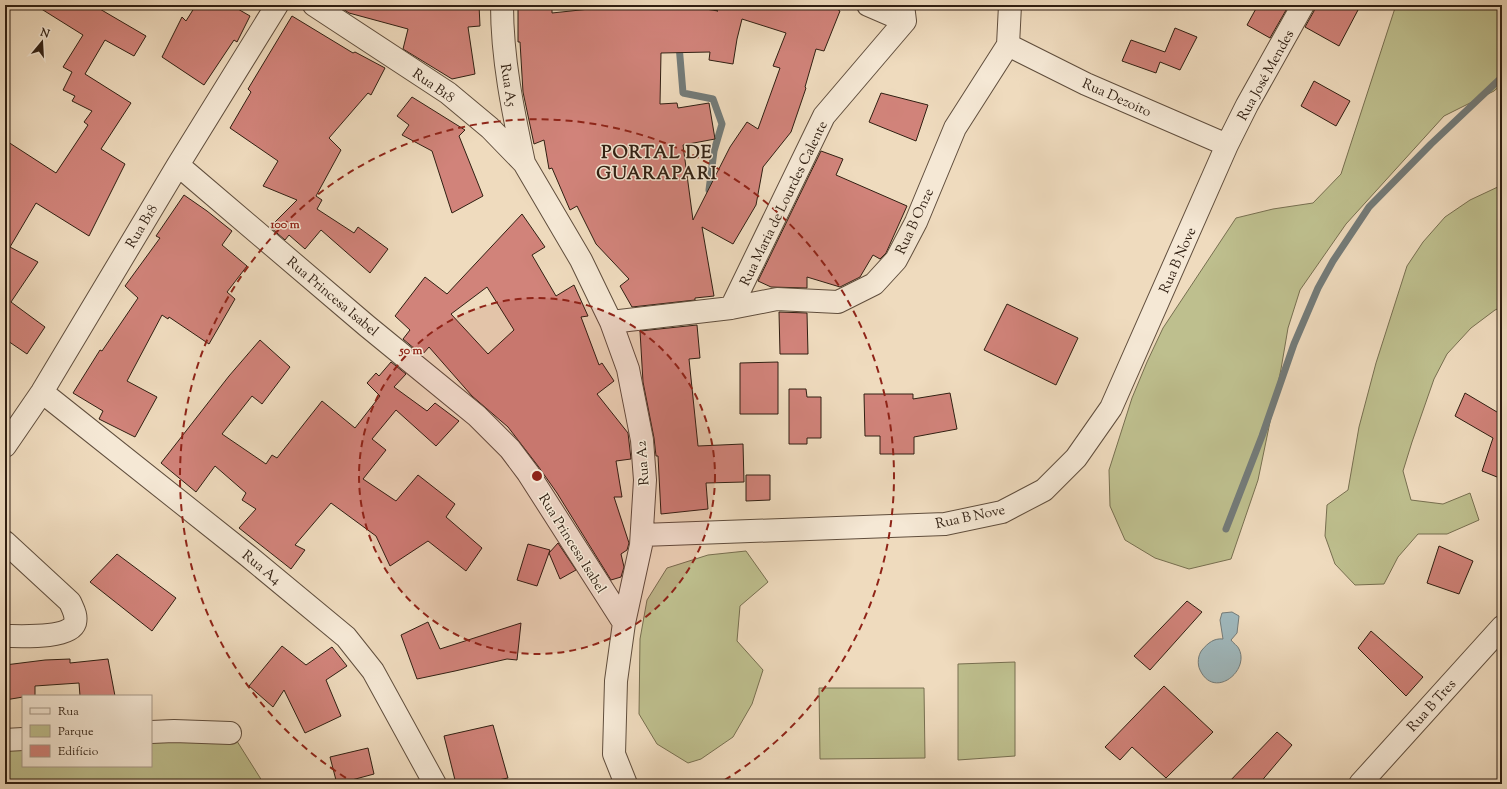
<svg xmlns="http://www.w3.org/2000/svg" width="1507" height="789" font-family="'Sorts Mill Goudy',serif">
<rect width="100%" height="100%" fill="#efdbbe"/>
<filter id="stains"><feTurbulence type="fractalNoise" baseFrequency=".005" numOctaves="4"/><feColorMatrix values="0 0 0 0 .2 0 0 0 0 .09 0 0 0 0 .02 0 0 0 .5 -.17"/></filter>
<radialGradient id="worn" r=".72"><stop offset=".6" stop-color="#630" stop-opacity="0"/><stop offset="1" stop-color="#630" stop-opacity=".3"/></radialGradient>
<path fill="#bebf8e" stroke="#776f50" d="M1396,5h106v79l-8,7 -50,25 -98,108 -46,66 -12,38 -7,41 -23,111 -27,79 -42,10 -34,-11 -30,-18 -15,-34 -1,-36 23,-72 15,-36 16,-34 73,-110 37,-9 40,-6 28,-29z
M1502,185v122l-7,3 -24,18 -24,26 -13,25 -22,63 -9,29 8,29 32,4 27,-11 9,27 -32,14h-29l-20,23 -14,27 -29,1 -20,-21 -10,-28 2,-31 21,-15 11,-63 17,-64 31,-97 16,-24 22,-25 25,-17z
M746,551l22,31 -28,24 -3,35 26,29 -11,34 -19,33 -32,22 -13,4 -31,-19 -18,-30 1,-75 7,-39 20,-32 41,-13z
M1015,662v94l-57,4v-96z
M819,688h105l1,70 -105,1z
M235,738l29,46h-259v-43h18v25h128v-27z"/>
<path fill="#9fb8bd" stroke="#737b79" d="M1232,612l7,4 -2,17 -6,7c2,3 7,6 8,9 11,22 -25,51 -39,21 -3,-6 -2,-15 2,-20 6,-7 12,-12 21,-11l-3,-19 2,-7z"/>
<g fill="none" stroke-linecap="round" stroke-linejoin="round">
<path stroke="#737b79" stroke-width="7" d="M679,45l4,48 30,6 9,25 -8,27 -5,39
M1226,529l36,-93 32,-92 24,-56 15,-27 36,-54 62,-63 71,-67"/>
</g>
<path fill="#d1837a" stroke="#301f12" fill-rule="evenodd" d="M35,5h58l53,31 -12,20 -29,-16 -20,34 46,29 -30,46 24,15 -36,72 -53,-33 -26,44 28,15 -27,40 34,25 -18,27 -22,-15v-199l51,33 32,-48 -4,-3 8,-11 -20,-10 3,-5 -12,-6 9,-18 -9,-5 20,-32z
M196,5h35l19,11 -13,26 -3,-2 -30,45 -42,-28 20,-40 4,4z
M343,5h136l1,21 -12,1 7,47 -23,5 -49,-30 5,-20 -59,-16 -6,-4z
M518,5h34v8l47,-5 1,-3h80l38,6 -6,-2 1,-4h117l10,6 -16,40 -8,-2 -11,38 1,1 -15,44 -28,35 -7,38 -23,39 -31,-17 12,69 -19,2v2l-63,7 -12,-21 9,-7 -33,-35 -19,-38 -7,4 -18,-42 -3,1 -5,-29 -10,4 -11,-52 -3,-50h-2zM742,19l44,14 -13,33 7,2 -22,61 -11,-7 -17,25 -37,73 -10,-75 32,-6 -6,-36 -31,5 -1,-5 -17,1 1,-51 49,-1 -1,8 24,4 4,-25z
M1258,5h31l-19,33 -23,-13z
M1315,5h33l10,5 -19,36 -34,-19 9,-16z
M292,16l61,37 2,-1 30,16 -14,27 -3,-2 -39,45 12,12 -25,46 6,4 -5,9 37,24 4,-6 30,22 -18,24 -49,-43 -16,19 -16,-14 -4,5 -15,-13 27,-27 -34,-14 15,-25 -48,-33 21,-36 -3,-3z
M1175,28l22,9 -17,33 -20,-8 -4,11 -34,-12 9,-21 34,12z
M1314,81l36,20 -14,25 -35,-20z
M881,93l47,12 -12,36 -47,-19z
M412,97l53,33 -6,6 24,60 -31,17 -20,-62 -30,-16 7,-10 -12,-9z
M821,151l22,8 -7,16 71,31 -21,47 -6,6 -7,-4 -13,22 -20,10 -33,-10v11l-36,-1 -13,-6z
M184,195l23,16 25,20 -10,14 25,21 -20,26 8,7 -26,45 -40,-27 -1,2 -6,-4 -35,66 30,16 -22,40 -36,-18 4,-8 -30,-18 27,-43 2,1 36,-53 -13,-12 35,-48 -4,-2z
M522,214l23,33 -13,8 24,41 18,-11 14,31 -7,1 18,48 3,-2 12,18 -17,13 31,39 3,26 -15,2 6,36h-8l15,46 -2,7 -6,4 3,13 -3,10 -10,3 -54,-87 -19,-27 -30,-39 -36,-31 -43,-49 -7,8 -19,-16 7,-9 -15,-14 30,-39 22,17zM487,287l27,43 -26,24 -37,-40z
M1007,304l71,34 -22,47 -72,-35z
M779,312l28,1 1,41h-28z
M697,325l3,33 -11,1 9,87 45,-2 1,38 -38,1 2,26 -47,5 -3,-58h-2l-2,-18 -11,-56 -3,-51z
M260,340l30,27 -28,37 -10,-8 -30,38 44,30 6,-9 5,3 45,-57 33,27 25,-32 -13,-13 9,-10 3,3 12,-14 15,12 -12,13 33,24 8,-8 24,18 -23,25 -40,-36 -24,29 14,11 -23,29 33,22 22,-26 37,29 -9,13 36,31 -16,23 -38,-30 -38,25 -14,-30 -45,-33 -36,42 10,5 -14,19 -52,-41 17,-19 -14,-9 4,-7 -31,-27 -19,26 -35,-29 68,-87z
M778,362v52h-38v-51z
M789,389h17l1,8h14v41h-14v6h-18z
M950,393l7,36 -43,8v17h-34v-18h-15l-1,-42h49v5z
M1465,393l37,22v64l-20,-8 11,-33 -38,-22z
M746,475h24v25l-24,1z
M558,543l18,27 -16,9 -11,-26z
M528,544l22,6 -13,36 -20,-6z
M1439,546l34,15 -14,33 -32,-11z
M117,554l59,44 -24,33 -62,-49z
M1187,601l15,11 -52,58 -16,-14z
M428,622l12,27 81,-26 -4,37 -10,-1 -52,12 -38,8 -16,-44z
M1371,631l52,46 -17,19 -48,-48z
M282,646l24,19 26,-18 15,19 -21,14 15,36 -36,17 -21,-43 -11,17 -24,-21z
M70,659v4l38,-4 7,37h-35l-1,-13 -44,3v10h-12v1l-18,3v-35l40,-5z
M1164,686l49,46 -47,46 -34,-31 -12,13 -15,-13z
M493,725l15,53 -30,6h-22l-12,-48z
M1277,732l15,13 -33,39h-32z
M368,748l6,26 -37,10 -7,-27z"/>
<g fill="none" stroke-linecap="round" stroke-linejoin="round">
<g stroke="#604e3d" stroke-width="24">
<path id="minor" d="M314,5l134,88 42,35 34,35 57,97 30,62 17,47 14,71 3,40 -4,65 -17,78 -8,58 -2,73 12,30
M502,5c0,54 11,106 22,158
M868,5l37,16
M1008,45l78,39 141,61
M1008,45l2,-40
M178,165l189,161 110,90 33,33 18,24 96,150
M731,308l93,-192 81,-95 -2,-16
M611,322l120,-14 46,-9 61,3 36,-18 22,-24 20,-38 39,-94 53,-83
M42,392l205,163 99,82 27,34 62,113
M5,446l37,-54 136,-227 99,-160
M642,535l303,-11 57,-12 42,-22 32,-32 35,-50 116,-263 20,-40 56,-100
M5,542l65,60c3,7 7,13 5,21 -5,16 -55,13 -70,13
M151,732l23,-1 56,2
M5,740l18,-1
M1360,784l142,-157"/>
</g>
<use href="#minor" stroke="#f5e8d5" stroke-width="22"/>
</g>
<circle cx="537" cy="476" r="178" fill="#8f2418" fill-opacity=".12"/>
<g fill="none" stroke="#8f2418" stroke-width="2" stroke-dasharray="7 5">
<circle cx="537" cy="476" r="178"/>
<path d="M356 784A357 357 0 1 1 718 784"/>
</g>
<g text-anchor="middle" stroke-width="3" stroke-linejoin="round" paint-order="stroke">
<g font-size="14" fill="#301f12" stroke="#f5e8d5">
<text transform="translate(1265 75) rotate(-61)" y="5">Rua José Mendes</text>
<text transform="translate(434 85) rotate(35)" y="5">Rua B18</text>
<text transform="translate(509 85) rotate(81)" y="5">Rua A5</text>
<text transform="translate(1117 97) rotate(24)" y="5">Rua Dezoito</text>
<text transform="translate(783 203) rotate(-64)" y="5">Rua Maria de Lourdes Calente</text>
<text transform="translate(914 221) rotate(-65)" y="5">Rua B Onze</text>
<text transform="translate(141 226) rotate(-59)" y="5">Rua B18</text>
<text transform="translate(1177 260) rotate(-66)" y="5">Rua B Nove</text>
<text transform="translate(333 296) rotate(40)" y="5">Rua Princesa Isabel</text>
<text transform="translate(642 463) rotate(-94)" y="5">Rua A2</text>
<text transform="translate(970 516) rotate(-12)" y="5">Rua B Nove</text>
<text transform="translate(573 543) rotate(58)" y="5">Rua Princesa Isabel</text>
<text transform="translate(262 567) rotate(39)" y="5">Rua A4</text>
<text transform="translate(1431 705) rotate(-48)" y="5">Rua B Tres</text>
</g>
<g font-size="18" font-weight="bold" letter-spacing="1" fill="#301f12" stroke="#f5e8d5">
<text x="657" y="158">PORTAL DE<tspan x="657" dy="21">GUARAPARI</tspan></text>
</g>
</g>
<circle cx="537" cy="476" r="6" fill="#8f2418" stroke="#f5e8d5" stroke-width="2"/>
<g font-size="12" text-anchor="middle" font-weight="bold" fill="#8f2418" stroke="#f5e8d5" stroke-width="3" stroke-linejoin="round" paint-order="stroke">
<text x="285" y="228">100 m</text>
<text x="411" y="354">50 m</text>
</g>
<rect width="1507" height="789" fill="none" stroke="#efdbbe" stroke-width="20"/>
<rect x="6" y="6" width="1495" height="777" fill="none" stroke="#301f12" stroke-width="2"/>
<rect x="10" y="10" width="1487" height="769" fill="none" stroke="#301f12"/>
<rect x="22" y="695" width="130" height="72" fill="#f5e8d5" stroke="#a69887"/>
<rect x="30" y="708" width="20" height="6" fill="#f5e8d5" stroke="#a69887"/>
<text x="58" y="715" font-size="12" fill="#301f12">Rua</text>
<rect x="30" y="725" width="20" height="12" fill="#bebf8e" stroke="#a69887"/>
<text x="58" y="735" font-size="12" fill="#301f12">Parque</text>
<rect x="30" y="745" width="20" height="12" fill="#d1837a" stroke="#a69887"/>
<text x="58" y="755" font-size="12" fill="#301f12">Edifício</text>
<g transform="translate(42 42) rotate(18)" stroke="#f5e8d5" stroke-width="3" paint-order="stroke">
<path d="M0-3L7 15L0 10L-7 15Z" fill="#301f12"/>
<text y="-6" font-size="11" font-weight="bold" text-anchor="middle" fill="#301f12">N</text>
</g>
<rect width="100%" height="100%" filter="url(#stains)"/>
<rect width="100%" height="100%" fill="url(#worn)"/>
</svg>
